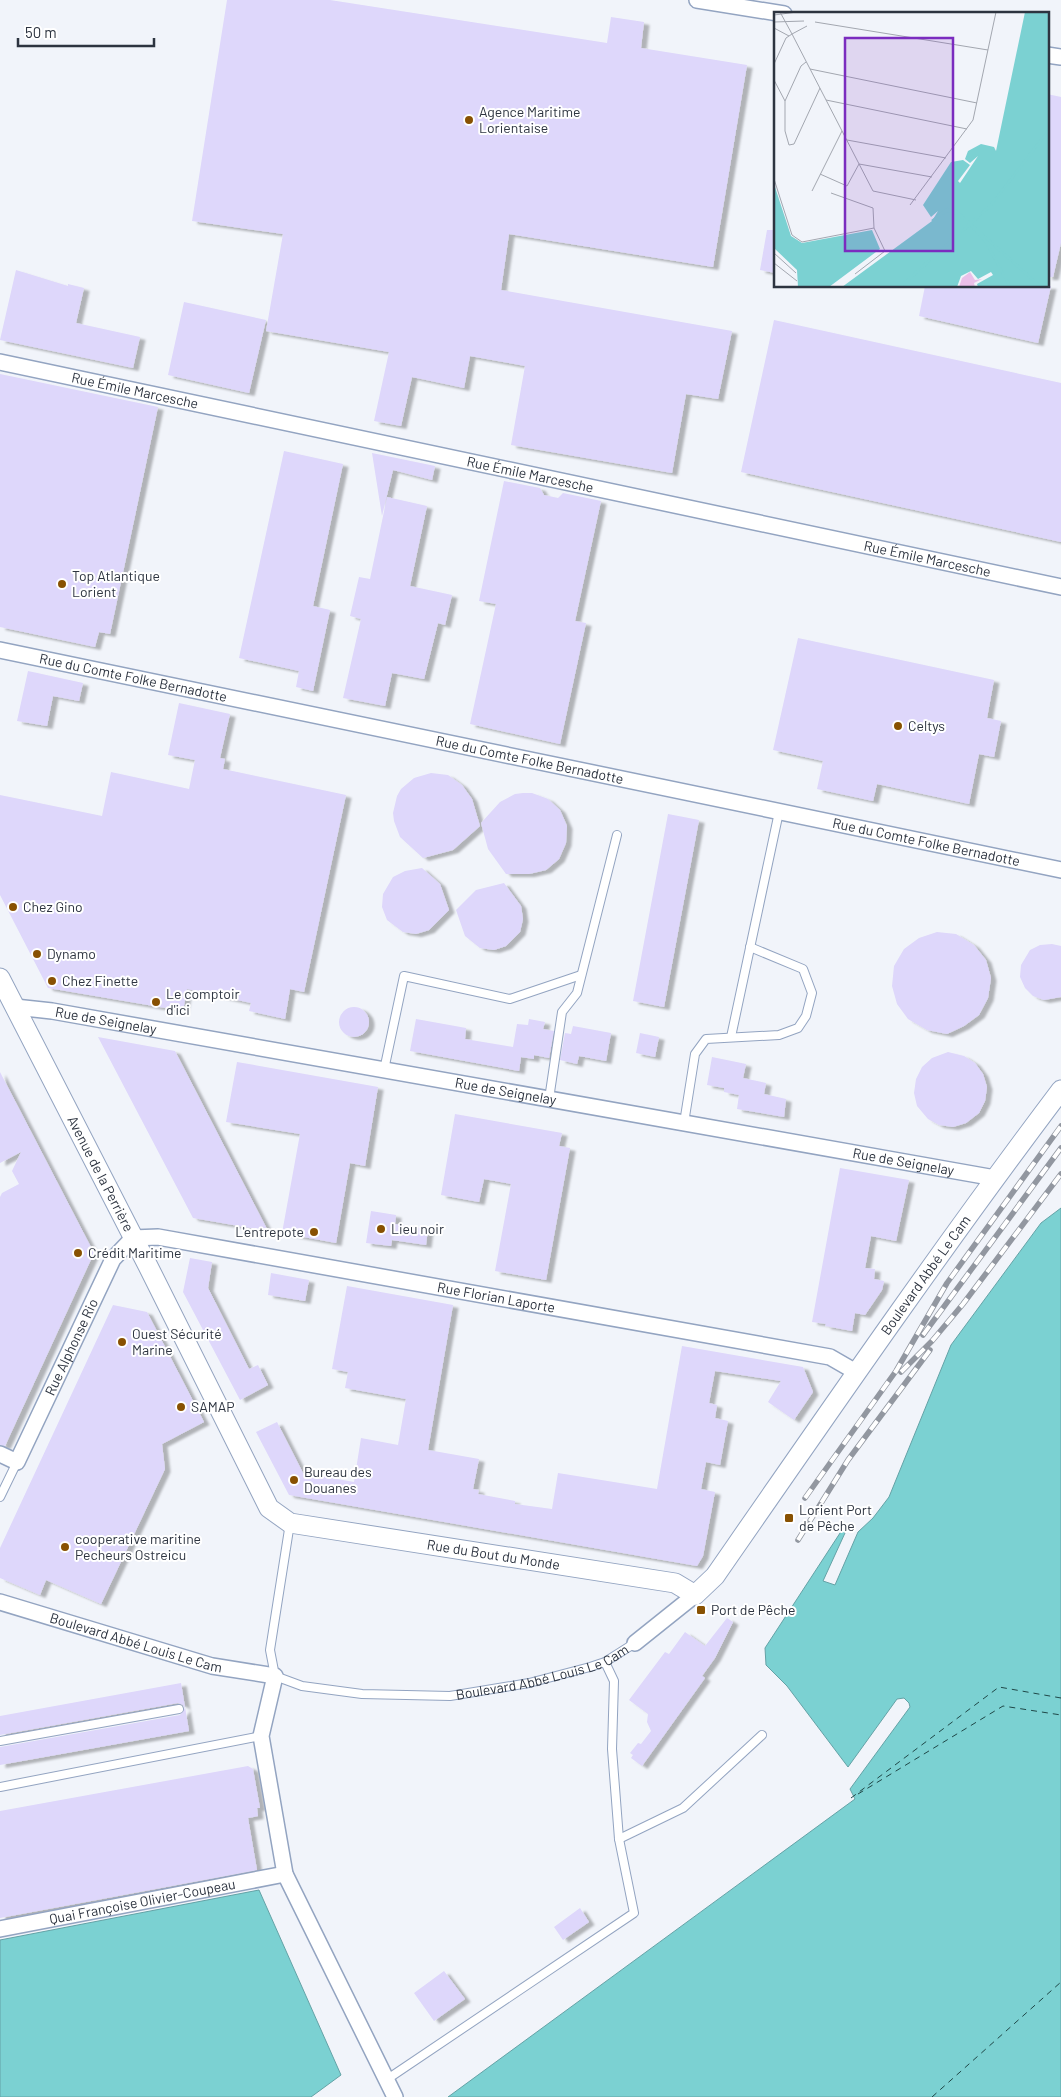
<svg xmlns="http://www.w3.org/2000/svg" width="1061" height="2097" font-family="Barlow,sans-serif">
<defs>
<filter id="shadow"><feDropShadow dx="5.5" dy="3" stdDeviation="1" flood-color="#0004"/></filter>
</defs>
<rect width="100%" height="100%" fill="#f1f4fa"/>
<path fill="#7bd1d2" stroke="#64a2a6" d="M1061,1208v889h-613l407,-298 -5,-10 60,-82 -1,-4 -5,-5 -7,1 -49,68 -61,-81 -21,-21 -1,-17 77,-118 3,3 -22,48 12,4 23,-53 15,-14 16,-21 62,-152 90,-122z
M259,1890l82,185 -30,22h-311v-157z"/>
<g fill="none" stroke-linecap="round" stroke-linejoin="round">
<path stroke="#1f4747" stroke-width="1" stroke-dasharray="6 5" stroke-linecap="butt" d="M858,1794l145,-88 58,9
M851,1798l148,-111 62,11
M932,2097l129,-115"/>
</g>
<path fill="#ded7fb" filter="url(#shadow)" d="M227,0h103l277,43 4,-26 33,5 -3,26 106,17 -34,202 -204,-33 -8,56 231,41 -14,68 -32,-5 -14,79 -161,-28 14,-79 -55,-10 -6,32 -52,-11 -11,49 -27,-5 15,-69 -123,-21 17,-97 -91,-13z
M1047,94l14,3v146l-8,34h-6z
M767,230h8v43l-15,-3z
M16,270l52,16v-2l16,4 -8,35 64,14 -7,31 -133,-28z
M925,286h126l-13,57 -119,-27z
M184,302l82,18 -17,73 -81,-18z
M774,320l287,63v159l-320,-70z
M0,374l158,33 -48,227 -11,-2 -4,15 -95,-20z
M284,451l59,13 -30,142 17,4 -17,81 -17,-4 3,-16 -60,-13z
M372,453l63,13 -3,14 -39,-10 -11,46z
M504,481l36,7 4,7 14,3 5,-5 38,8 -26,120 11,2 -26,121 -90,-20 26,-120 -17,-3z
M387,497l40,9 -17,80 42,9 -7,30 -7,-2 -14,56 -32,-6 -7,33 -42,-8 18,-79 -11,-3 9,-39 11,2z
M798,638l196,42 -7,38 14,3 -7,36 -15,-3 -10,50 -92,-20 -4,17 -56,-12 6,-28 -50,-11z
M28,671l55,12 -4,18 -26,-5 -6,30 -30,-5z
M179,703l51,11 -10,44 5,1 -2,10 123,26 -42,197 -14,-3 -5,30 -36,-8 2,-8 -64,-14 -4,22 -135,-23 -48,-93v-100l102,21 9,-44 78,17 6,-29 -27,-5z
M431,773l17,2 14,10 10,14 8,27 -27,24 -30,8 -23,-21 -6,-16 -1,-8 4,-17 4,-7 13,-11z
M523,793h9l16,6 12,11 7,16 -1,17 -7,16 -13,11 -17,4h-23l-18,-25 -7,-26 19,-21 15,-8z
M668,814l31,6 -35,187 -31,-6z
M422,868l18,16 9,26 -20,20 -13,4 -13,-2 -16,-12 -5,-13 1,-13 10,-17 12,-6z
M504,883l17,23 2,13 -3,13 -14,14 -12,4 -14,-2 -15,-12 -9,-26 20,-20z
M937,932l19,2 18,11 12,15 5,18 -3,20 -9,17 -15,11 -17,8 -20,-4 -19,-11 -11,-15 -5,-18 2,-20 10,-17 15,-11z
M1052,944l9,2v51l-17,3 -11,-4 -8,-8 -5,-11 1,-12 9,-15 10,-5z
M339 1022a15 15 0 1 1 30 0a15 15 0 1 1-30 0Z
M416,1019l50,9 -1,11 48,8 4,-23 11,1 1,-6 16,3 -2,7 11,2 -5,27 -15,-3v4l-13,-2 -2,14 -109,-20z
M573,1026l38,7 -5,28 -27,-5 -2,8 -17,-4 5,-27 6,1z
M640,1033l19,4 -4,20 -19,-4z
M98,1037l77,14 93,180 -75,-13z
M948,1052l16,4 11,7 8,11 4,13 -2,14 -6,12 -13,10 -13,4 -14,-2 -11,-6 -11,-13 -3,-13 2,-14 6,-12 10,-9z
M712,1057l34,7 -3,14 23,5 -2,11 22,5 -2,18 -47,-8 2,-14 -15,-3v-4l-17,-3z
M237,1062l141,25 -13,79 -15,-3 -14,80 -54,-10 18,-99 -74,-12z
M0,1072l94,181 -89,193 -5,-1v-248l2,-4 17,-9 -7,-13 9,-19 -21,11z
M455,1114l107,19 -3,13 11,2 -24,132 -51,-9 16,-87 -27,-5 -5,23 -38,-7z
M840,1168l69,12 -13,61 -25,-5 -6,32 10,1 -1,10 10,2 -2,9 -17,25 -10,-2 -3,18 -27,-5 1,-2 -14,-2z
M371,1211l25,4 -1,9 33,5 -2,16 -34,-5 -1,6 -25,-3z
M190,1258l22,4 -4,26 41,81 9,-4 10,20 -28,15 -57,-108z
M271,1273l38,7 -4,21 -37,-6z
M347,1286l106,19 -25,145 51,9 -6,30 6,1 -1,4 37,7v3l37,5 6,-36 99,16 25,-143 121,21 10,25 -19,28 -26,-18 13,-21 -66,-10 -6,32 8,2 -2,13 13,3 -8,44 -14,-3 -5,27 14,3 -12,64 -6,10 -408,-71 -33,-63 21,-10 26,51 51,9 7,-44 37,7 8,-46 -61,-11 3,-16 -16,-3z
M113,1305l34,7 57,110 -42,22 3,25 -64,135 -55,-24 -6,15 -40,-17v-30z
M727,1618l6,4 -18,36 -13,18 3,2 -63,88 -11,-8 2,-3 -3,-2 8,-10 3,1 10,-13 -4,-9 1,-8 -19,-14 36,-48 4,2 16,-22 20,14z
M181,1683l8,48 -189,34v-18l180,-32 5,-7 -2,-3 -5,-2 -178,32v-19z
M248,1766l5,3 7,39h-3l1,8 -10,2 9,52 -257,48v-107z
M580,1908l9,14 -26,18 -9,-13z
M444,1971l21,28 -31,22 -20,-28z"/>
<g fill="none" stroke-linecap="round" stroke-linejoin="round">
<g stroke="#93a4c1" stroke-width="10">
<g id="service">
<path d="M731,1037l48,-225"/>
<path d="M384,1070l20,-94 106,23 71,-24"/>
<path d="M549,1099l13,-87 15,-19 40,-158"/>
<path d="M684,1123l11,-69 11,-15 73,-4 19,-7 8,-12 6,-23 -9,-24 -53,-22"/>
<path d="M0,1497l17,-35"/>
<path id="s1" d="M290,1523l-20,127 5,26 27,10 60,8 88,2 79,-13 61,-16 15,-5 30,-19"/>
<path d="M0,1741l179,-32"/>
<path d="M0,1787l261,-51"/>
<path d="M619,1839l64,-31 79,-73"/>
<path d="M386,2080l248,-167 -15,-74 -7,-90 2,-68 -9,-19"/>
</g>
</g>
<g stroke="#93a4c1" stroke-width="18">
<g id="minor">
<path d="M697,0l87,14"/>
<path d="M1047,55l14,2"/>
<path id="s2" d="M0,362l1061,225"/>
<path id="s3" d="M0,650l1061,220"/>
<path id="s4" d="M15,1007l37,4 943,167"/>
<path id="s5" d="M0,1454l17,8 96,-203 20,-21 25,-1 672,120 26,15"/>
<path id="s6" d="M0,1602l212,64 63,10 -14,60 24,138 110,223"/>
<path d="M635,1643l60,-48"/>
<path id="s7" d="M0,1929l285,-55"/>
</g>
</g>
<g stroke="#93a4c1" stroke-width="21">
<g id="tertiary">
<path id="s8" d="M0,978l148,288 121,242 21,15 385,60 20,12 20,-19c113,-163 226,-327 346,-486"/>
</g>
</g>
<use href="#service" stroke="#fff" stroke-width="8"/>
<use href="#minor" stroke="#fff" stroke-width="15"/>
<use href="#tertiary" stroke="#fff" stroke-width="19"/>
<g stroke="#9297a0" stroke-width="5.5">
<path id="rail" d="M923,1335l138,-187
M901,1372l31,-31 31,-37 98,-130
M805,1498l91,-127 51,-88 114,-157
M798,1540l50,-80 82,-110"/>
</g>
<use href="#rail" stroke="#fff" stroke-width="4" stroke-dasharray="11" stroke-linecap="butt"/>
</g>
<g fill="#885102" stroke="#fff" stroke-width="2">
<circle cx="469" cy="120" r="5"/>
<circle cx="62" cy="584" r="5"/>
<circle cx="898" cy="726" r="5"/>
<circle cx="13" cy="907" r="5"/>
<circle cx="37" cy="954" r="5"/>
<circle cx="52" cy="981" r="5"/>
<circle cx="156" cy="1002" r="5"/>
<circle cx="381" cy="1229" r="5"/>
<circle cx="314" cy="1232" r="5"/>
<circle cx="78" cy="1253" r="5"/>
<circle cx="122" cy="1342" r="5"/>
<circle cx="181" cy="1407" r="5"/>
<circle cx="294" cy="1480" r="5"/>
<rect x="784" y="1513" width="10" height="10" rx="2.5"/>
<circle cx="65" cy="1547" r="5"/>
<rect x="696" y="1605" width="10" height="10" rx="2.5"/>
</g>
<g text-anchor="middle" stroke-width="4" stroke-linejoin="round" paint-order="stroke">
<g font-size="14" fill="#2d3440" stroke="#fff" text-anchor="start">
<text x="479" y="117">Agence Maritime<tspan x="479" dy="16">Lorientaise</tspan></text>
<text x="72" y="581">Top Atlantique<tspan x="72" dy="16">Lorient</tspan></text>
<text x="908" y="731">Celtys</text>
<text x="23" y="912">Chez Gino</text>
<text x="47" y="959">Dynamo</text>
<text x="62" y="986">Chez Finette</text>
<text x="166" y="999">Le comptoir<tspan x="166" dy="16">d'ici</tspan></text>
<text x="391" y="1234">Lieu noir</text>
<text x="304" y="1237" text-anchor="end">L'entrepote</text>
<text x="88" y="1258">Crédit Maritime</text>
<text x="132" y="1339">Ouest Sécurité<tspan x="132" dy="16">Marine</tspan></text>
<text x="191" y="1412">SAMAP</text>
<text x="304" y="1477">Bureau des<tspan x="304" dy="16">Douanes</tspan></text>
<text x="799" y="1515">Lorient Port<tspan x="799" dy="16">de Pêche</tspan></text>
<text x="75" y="1544">cooperative maritine<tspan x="75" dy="16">Pecheurs Ostreicu</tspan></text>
<text x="711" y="1615">Port de Pêche</text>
</g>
<g font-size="14" fill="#2d3440" stroke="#fff">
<text dy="5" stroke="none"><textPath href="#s2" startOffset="138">Rue Émile Marcesche</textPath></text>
<text dy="5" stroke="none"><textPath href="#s2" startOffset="542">Rue Émile Marcesche</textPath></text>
<text dy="5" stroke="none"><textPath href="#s2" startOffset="948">Rue Émile Marcesche</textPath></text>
<text dy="5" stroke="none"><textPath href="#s3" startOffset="136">Rue du Comte Folke Bernadotte</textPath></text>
<text dy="5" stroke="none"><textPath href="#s3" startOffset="541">Rue du Comte Folke Bernadotte</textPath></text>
<text dy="5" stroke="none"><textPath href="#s3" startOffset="946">Rue du Comte Folke Bernadotte</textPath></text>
<text dy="5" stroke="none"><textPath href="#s4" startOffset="92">Rue de Seignelay</textPath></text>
<text dy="5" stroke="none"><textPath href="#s4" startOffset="498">Rue de Seignelay</textPath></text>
<text dy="5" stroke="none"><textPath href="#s4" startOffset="902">Rue de Seignelay</textPath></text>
<text dy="5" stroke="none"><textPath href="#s8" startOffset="220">Avenue de la Perrière</textPath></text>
<text dy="5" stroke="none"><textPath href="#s8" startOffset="1428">Boulevard Abbé Le Cam</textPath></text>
<text dy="5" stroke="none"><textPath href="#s5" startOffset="641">Rue Florian Laporte</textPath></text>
<text dy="5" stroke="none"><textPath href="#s5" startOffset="146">Rue Alphonse Rio</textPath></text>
<text dy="5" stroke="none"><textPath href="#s8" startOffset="826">Rue du Bout du Monde</textPath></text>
<text dy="5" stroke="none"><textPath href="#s6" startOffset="142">Boulevard Abbé Louis Le Cam</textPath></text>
<text dy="5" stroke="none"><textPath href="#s1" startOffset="428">Boulevard Abbé Louis Le Cam</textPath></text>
<text dy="5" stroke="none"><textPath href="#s7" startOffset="145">Quai Françoise Olivier-Coupeau</textPath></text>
</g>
</g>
<g transform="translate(774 12)">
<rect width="275" height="275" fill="#f1f4fa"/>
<path d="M196,260l5,8 7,-1 -8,4 1,4h-16l3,-9z" fill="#eac0e9"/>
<path d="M251,0h24v275h-71l-1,-3 16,-9 -2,-3 -13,7 -7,-8 -10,5 -4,11h-115l90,-66 6,-10 -7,6 -8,-12 28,-43 12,-2 7,5 -12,16 2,2 18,-27 -8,7 -5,-4 3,-8 13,-7 13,3 2,4zM0,172l17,52 11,7 70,-13 8,19 -51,38h-31l-1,-17 -23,-22z" fill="#7bd1d2"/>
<path fill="none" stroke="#7bd1d2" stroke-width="2.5" d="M165,204l8,-5 7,1 13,9 19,21 24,45M158,209l15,-12 9,2 85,76M126,275l90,-81 59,-76"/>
<path fill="none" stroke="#a3a7b0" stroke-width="1" d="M6,0l12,22 15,-8M0,3l23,-3M0,10l30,-1M41,10l173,28M0,16l15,8M0,52l12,-26 6,-4 81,157 43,9M36,57l167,34M0,68l11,21v30l4,14 5,-1 26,-56M52,88l141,29M11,89l16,-35 5,-4M73,128l99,18M85,152l73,13M46,162l27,12 12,-22M0,167l18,56 10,7 72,-14M38,179l30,-60M57,181l42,15 1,20 11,23 -30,23M136,193l63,-85 23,-108M0,241l22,20M0,251l23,18"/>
<path fill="#7b2cbf" fill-opacity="0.15" stroke="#7b2cbf" stroke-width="2.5" d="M71,26h108v213h-108z"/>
<rect width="275" height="275" fill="none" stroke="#2d3440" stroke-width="2.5"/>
</g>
<path d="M18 38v8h136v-8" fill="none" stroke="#2d3440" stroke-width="2.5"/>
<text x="25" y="38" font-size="15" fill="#2d3440" stroke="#ffffff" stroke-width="4" paint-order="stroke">50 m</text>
</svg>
